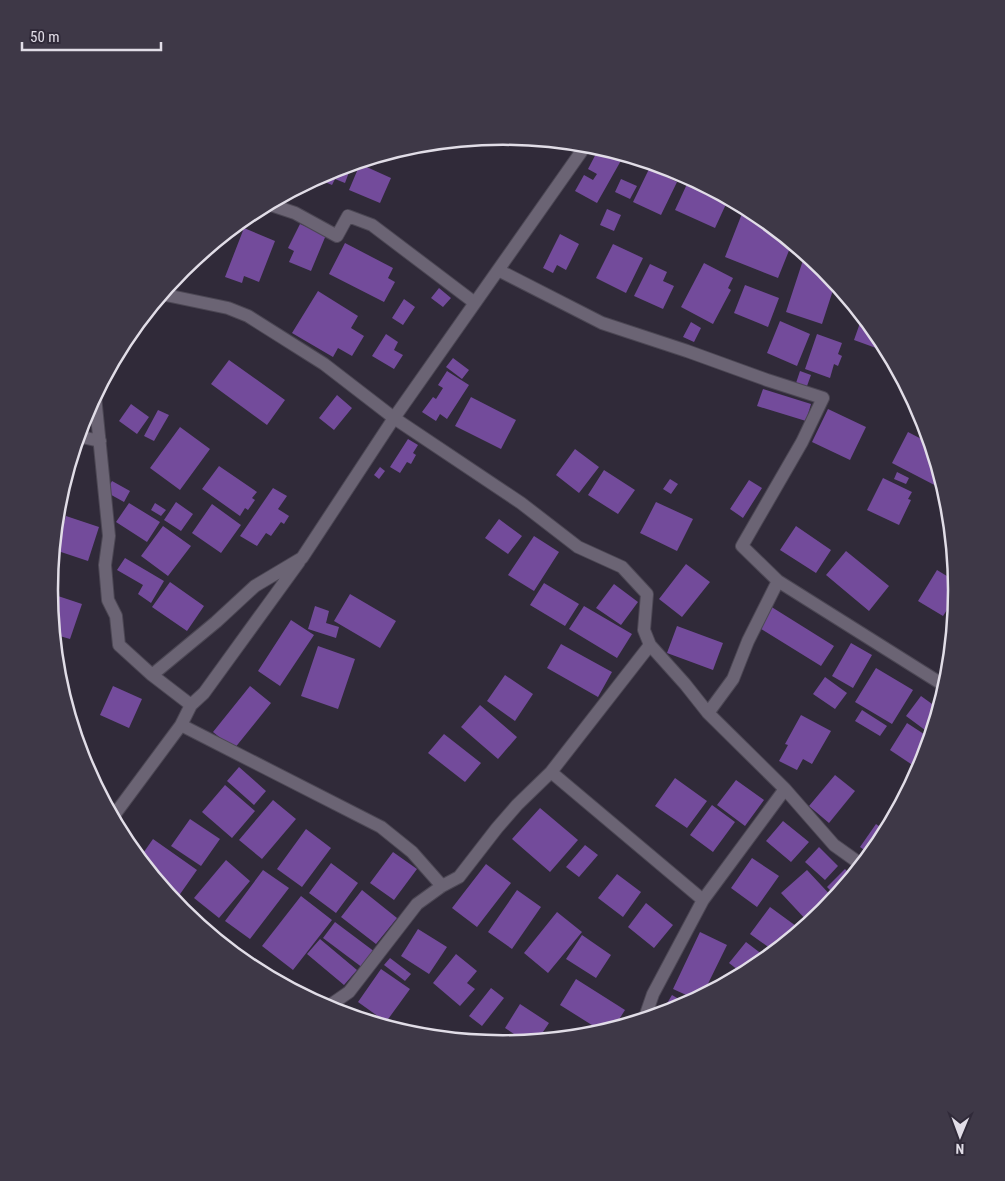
<svg xmlns="http://www.w3.org/2000/svg" width="1005" height="1181" font-family="'Roboto Condensed',sans-serif">
<rect width="100%" height="100%" fill="#302a39"/>
<path fill="#734b9b" d="M599,148l24,9 -26,46 -22,-12 9,-16 9,5 4,-6 -9,-5z
M352,164l-7,19 -10,-4 -3,6 -16,-7 13,-7z
M360,164l31,14 -11,25 -31,-13z
M649,169l28,13 -16,33 -28,-13z
M621,179l16,7 -7,13 -15,-7z
M687,184l40,18 -12,26 -40,-18z
M607,209l14,6 -7,16 -14,-6z
M743,211l16,6 29,23 -2,6 4,2 -12,30 -53,-21z
M300,224l26,11 -15,36 -22,-9 5,-11 -6,-3z
M244,228l31,13 -16,41 -15,-6 -2,7 -17,-6z
M560,234l19,10 -13,26 -9,-5 -4,8 -10,-5z
M345,243l48,25 -5,10 7,4 -11,20 -55,-28z
M613,244l30,14 -17,35 -30,-15z
M805,254l19,16 11,14 -13,40 -36,-12z
M704,263l29,15 -5,10 3,2 -18,34 -32,-17z
M650,264l17,8 -4,9 11,5 -11,23 -29,-13z
M745,285l34,13 -11,29 -34,-14z
M439,288l12,10 -8,9 -12,-9z
M318,291l40,25 -7,12 13,8 -12,20 -14,-8 -5,9 -41,-24z
M404,299l11,8 -12,18 -11,-7z
M864,320l16,19 7,13 -33,-12 6,-17 3,1z
M780,321l30,13 -13,32 -30,-13z
M691,322l10,6 -7,14 -11,-5z
M386,334l12,8 -4,8 9,5 -9,14 -22,-13z
M817,334l25,9 -4,11 4,2 -4,10 -4,-2 -4,14 -25,-9z
M453,358l16,12 -7,9 -16,-12z
M229,360l56,40 -18,25 -56,-41z
M447,371l22,14 -22,34 -7,-5 -4,7 -14,-9 11,-15 3,2 7,-11 -5,-3z
M800,371l11,4 -4,11 -11,-3z
M763,389l48,15 -5,17 -49,-15z
M337,395l15,13 -18,22 -15,-12z
M471,397l45,23 -15,29 -46,-23z
M131,404l18,13 -12,17 -18,-13z
M828,409l38,18 -16,33 -38,-18z
M158,410l11,5 -15,26 -10,-5z
M180,427l30,22 -30,41 -30,-22z
M908,432l21,11 15,47 -52,-27z
M408,439l10,6 -5,8 3,2 -5,9 -4,-2 -7,11 -10,-6z
M575,449l24,18 -20,26 -23,-18z
M219,466l38,26 -5,6 3,2 -7,10 -3,-2 -5,8 -38,-27z
M380,467l5,4 -6,8 -5,-4z
M604,470l31,20 -17,24 -30,-19z
M897,472l12,6 -3,6 -12,-5z
M883,478l29,14 -4,7 3,1 -12,25 -32,-15z
M670,479l8,5 -7,10 -8,-5z
M749,480l13,8 -19,30 -13,-9z
M112,481l18,10 -6,11 -18,-10z
M273,488l14,8 -9,13 11,7 -5,8 -3,-2 -10,14 -5,-3 -9,13 -17,-10z
M176,502l17,12 -12,17 -17,-11z
M656,502l37,17 -16,32 -37,-18z
M129,503l31,19 -13,20 -31,-20z
M155,503l11,7 -5,6 -10,-6z
M212,504l29,21 -20,28 -29,-20z
M66,516l33,11 -11,34 -33,-11z
M499,519l23,17 -14,18 -23,-16z
M163,526l28,20 -23,30 -27,-20z
M796,526l35,24 -15,23 -36,-23z
M534,536l25,16 -25,39 -26,-16z
M846,551l43,35 -20,25 -43,-36z
M125,558l39,23 -13,22 -13,-9 5,-9 -26,-15z
M686,564l24,18 -28,35 -23,-18z
M937,570l18,11 1,15 -13,20 -25,-15z
M170,582l34,24 -17,25 -35,-24z
M544,583l35,21 -14,22 -35,-21z
M614,584l24,18 -17,23 -25,-17z
M49,593l33,11 -12,35 -17,-5z
M350,594l46,27 -16,27 -46,-27z
M315,606l14,5 -3,12 13,4 -3,11 -28,-9z
M584,606l48,28 -15,24 -48,-29z
M770,606l64,40 -13,20 -63,-39z
M291,620l23,15 -34,51 -22,-15z
M677,626l46,17 -10,27 -46,-17z
M851,643l21,12 -19,33 -21,-12z
M561,644l51,28 -14,25 -51,-29z
M318,646l37,13 -17,50 -37,-13z
M876,668l37,22 -21,34 -37,-22z
M505,675l28,19 -18,27 -28,-20z
M825,677l22,16 -12,16 -22,-15z
M113,686l29,13 -13,29 -29,-13z
M250,686l21,17 -37,46 -21,-17z
M921,696l18,13 -6,19 -4,5 -23,-17z
M480,705l37,32 -19,22 -37,-32z
M862,710l25,16 -7,10 -25,-15z
M801,715l30,16 -19,33 -9,-5 -6,11 -18,-9 9,-16 -3,-1z
M907,723l23,15 -7,20 -6,10 -27,-18z
M444,734l37,29 -16,19 -37,-29z
M239,767l27,24 -12,14 -27,-24z
M835,775l20,16 -26,32 -20,-17z
M675,778l32,23 -20,27 -32,-22z
M736,780l28,20 -19,26 -28,-21z
M225,785l30,26 -23,27 -30,-26z
M273,800l23,19 -34,40 -23,-19z
M712,805l23,17 -22,30 -23,-17z
M540,808l38,32 -28,32 -38,-33z
M190,819l30,20 -19,27 -30,-20z
M783,821l26,21 -18,20 -25,-21z
M876,824l10,7 -6,12 -10,11 -10,-7z
M306,829l25,19 -29,39 -25,-18z
M153,839l44,31 -19,27 -21,-15 -18,-23z
M585,845l13,10 -19,22 -13,-10z
M819,847l19,19 -13,14 -20,-18z
M393,852l24,17 -23,31 -24,-17z
M752,858l27,18 -22,31 -26,-19z
M226,860l24,21 -31,37 -25,-20z
M331,863l27,20 -22,30 -27,-20z
M486,864l25,19 -34,44 -25,-19z
M845,869l7,7 -16,20 -9,-9z
M263,870l26,18 -39,51 -25,-18z
M807,870l27,29 -11,13 -14,11 -28,-30z
M617,874l24,18 -18,25 -25,-19z
M362,890l35,28 -21,26 -35,-27z
M517,890l24,17 -29,42 -24,-17z
M301,896l31,24 -39,50 -31,-24z
M646,903l27,22 -19,23 -26,-21z
M770,907l26,19 -14,19 -8,6 -24,-17z
M557,912l25,20 -34,41 -24,-20z
M335,922l40,30 -12,16 -40,-30z
M418,929l29,18 -18,27 -28,-18z
M700,932l27,13 -25,51 -7,3 -22,-10z
M582,935l29,20 -15,23 -30,-19z
M320,939l37,31 -13,15 -37,-31z
M746,942l21,16 -13,10 -11,6 -14,-11z
M456,954l21,17 -10,12 8,6 -15,17 -27,-23z
M390,958l21,16 -6,7 -21,-16z
M381,969l29,20 -24,33 -28,-20z
M576,979l49,31 -12,19 -10,3 -43,-27z
M491,988l13,10 -22,28 -13,-10z
M672,995l15,9 -11,6 -16,5z
M520,1004l29,19 -12,18 -11,1 -21,-14z"/>
<g fill="none" stroke-linecap="round" stroke-linejoin="round">
<g stroke="#4c4754" stroke-width="14">
<path id="minor" d="M469,140h3
M268,204l27,9 42,23 11,-20 24,9 103,78
M498,270l104,53 85,28 80,29 56,18 -21,44 -60,104 36,35 167,105
M161,294l67,14 20,8 76,48 70,54 127,85 57,44 44,20 25,27 -3,36 6,15 35,39 23,29 77,76 49,56 28,20
M95,396l14,140 -4,29 3,35 8,16 3,29 33,30 39,30
M77,436l23,5
M152,675l64,-53 39,-36 47,-28 92,-140 192,-273
M708,713l25,-34 15,-38 30,-60
M181,725l200,102 31,25 30,34
M551,772l152,128 -50,94 -9,26
M112,818l69,-93 10,-20 13,-12 95,-131
M703,900l82,-111
M245,963l16,11
M326,1008l23,-16 68,-88 25,-18 17,-9 38,-49 20,-23 34,-33 99,-127"/>
</g>
<use href="#minor" stroke="#6b6474" stroke-width="12"/>
</g>
<path d="M0 0H1005V1181H0ZM58 590a445 445 0 1 1 890 0a445 445 0 1 1-890 0Z" fill="#3e3847" fill-rule="evenodd"/>
<path fill="none" stroke="#e1dde7" stroke-width="2.5" d="M58 590a445 445 0 1 1 890 0a445 445 0 1 1-890 0Z"/>
<g transform="translate(960 1136) rotate(181)" stroke="#302a39" stroke-width="4" paint-order="stroke">
<path d="M0-4L9 19L0 12L-9 19Z" fill="#e1dde7"/>
<text y="-8" font-size="14" font-weight="bold" text-anchor="middle" fill="#e1dde7">N</text>
</g>
<path d="M22 42v8h139v-8" fill="none" stroke="#e1dde7" stroke-width="2.5"/>
<text x="30" y="42" font-size="15" fill="#e1dde7" stroke="#302a39" stroke-width="4" paint-order="stroke">50 m</text>
</svg>
